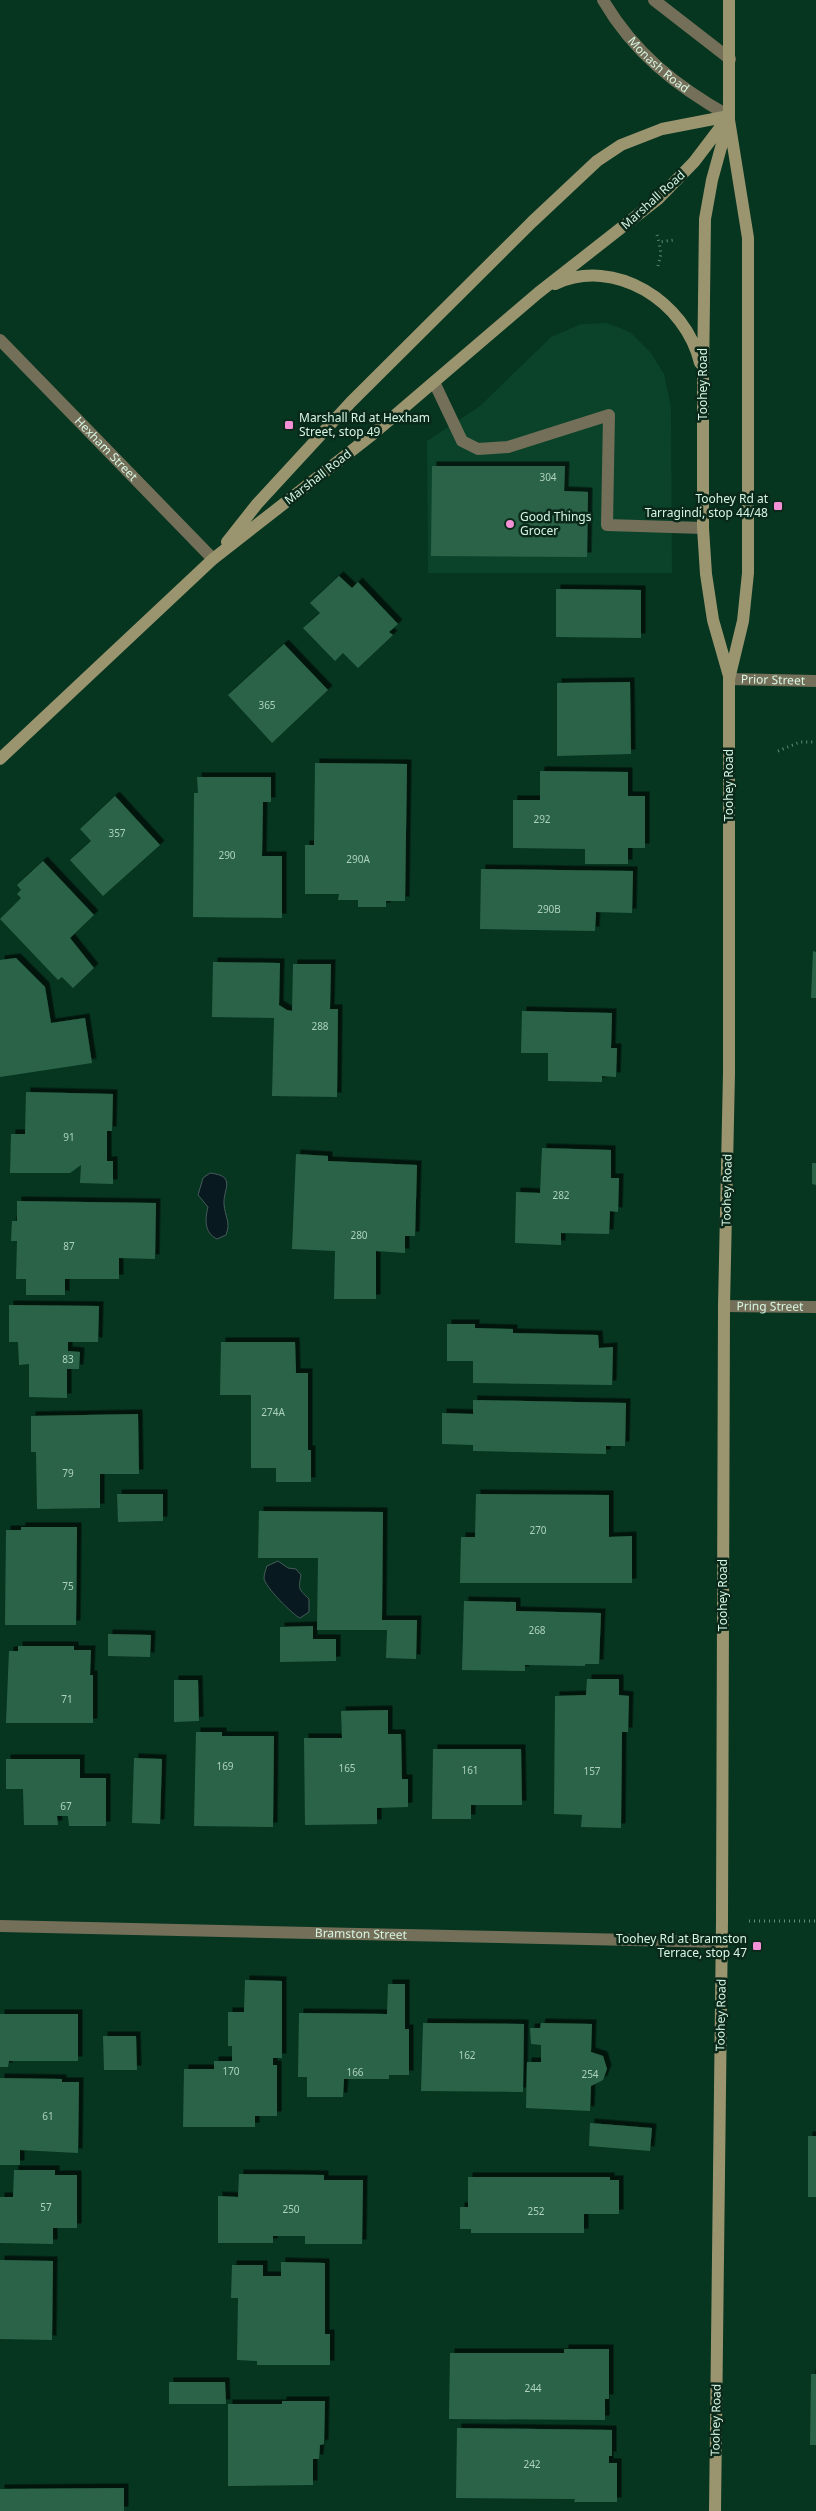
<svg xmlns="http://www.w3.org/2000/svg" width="816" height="2511" font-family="'Noto Sans',sans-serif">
<defs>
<filter id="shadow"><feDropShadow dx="4.5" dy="-4.5" stdDeviation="0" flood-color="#0009"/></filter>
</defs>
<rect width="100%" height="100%" fill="#063520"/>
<path fill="#0a422a" d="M607,323l23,9 21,21 13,21 7,33 1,166h-244l-1,-132 53,-35 71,-69 30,-13z"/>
<path fill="#081a1f" stroke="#465c5a" d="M210,1173c27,3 13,16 14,31 1,13 7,18 2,31l-9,4c-13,-6 -12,-20 -9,-32l-10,-12 5,-17z
M278,1561l10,7 8,1 5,6c-2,13 -4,13 8,24v13l-9,6c-7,-3 -36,-32 -36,-40 0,-4 2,-9 3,-12z"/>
<path fill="#2b6447" filter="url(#shadow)" d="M432,466h133l-1,25 24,1 -1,65 -156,-1z
M339,576l13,12 6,-6 40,42 -9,8 4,3 -35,33 -15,-15 -8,8 -32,-33 17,-15 -10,-10z
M556,589l85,1v48l-85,-1z
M284,644l44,46 -56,53 -44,-48z
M630,682l1,72 -74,2v-73z
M315,763l92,1 -2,137h-19v6h-28v-7h-20l1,-6h-34v-49h9z
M540,771l88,1v24h17v52h-17v16h-43v-15l-72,-1v-48h27z
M197,777h74v25h-8l-1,54h20v62l-89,-1 1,-124h4z
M115,796l45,49 -57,51 -33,-36 21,-19 -11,-12z
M43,861l51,54 -24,23 24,30 -21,20 -11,-11 -4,3 -58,-61 21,-21 -4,-4 4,-4 -4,-5z
M481,869l152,2 -1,42 -36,-1 -1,19 -115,-2z
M813,951l3,1v46h-5z
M16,958l29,29 6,36 34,-5 7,45 -92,14v-117z
M213,962l67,1 -1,42 8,5 5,1 1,-47h38l-1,45h8l-1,88 -65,-1 2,-78 -62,-1z
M522,1011l90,2 -1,35h6l-1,29 -14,-1v6l-54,-1v-28h-27z
M26,1092l87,2 -1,37h-5v30h6v23l-33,-1 1,-18 -11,8h-60l1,-39h14z
M542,1148l69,2v28h8l-1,34 -8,-1 -1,23 -48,-1v12l-46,-2 1,-51 24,1z
M296,1154l32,2v5l89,4 -2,71h-10v17l-29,-2v48h-42l1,-48 -43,-2z
M812,1163h4v22l-4,-1z
M17,1201l139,2 -1,56 -36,-1v21h-54v16h-39v-16h-10l1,-38h-6l1,-20h5z
M9,1305l90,1 -1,36h-30v9l12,1 -1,17h-12v29l-38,-1v-33l-10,1 -1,-23h-9z
M447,1324h28v4l38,1v4l85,2 1,13 14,-1 -1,38 -139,-2v-22h-26z
M221,1342h74l1,31h12v77h3v32h-35v-14h-25v-73h-31z
M473,1400l153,3 -1,43h-19v8l-133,-3v-6l-31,-1v-31l31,1z
M138,1414l1,60h-39v34l-63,1 -1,-57h-5v-36z
M117,1494h46v27l-45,1z
M476,1494l133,1v42l23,-1v47h-172l1,-46h14z
M259,1511l124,1 -1,108h35l-1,39 -30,-1 1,-28h-70l1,-72h-60z
M21,1527h56l-1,98h-71l1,-95h15z
M464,1601l52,1v9l85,2 -2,51h-14v2l-60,-1v6l-63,-1z
M313,1626v13h23v22l-56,1v-35z
M108,1634l43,1 -1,22 -42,-1z
M18,1646h56v4h17l-1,25h3v48h-87l3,-72h9z
M587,1679h32v16l10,1 -1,36h-6l-1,96 -40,-1 1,-12 -28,-1 1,-118 31,-1z
M174,1680h24l1,41 -25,1z
M388,1710v24h13l1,45h6v28l-31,1v16l-72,1 -1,-87h38l-1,-27z
M196,1732h26v4h52l-1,91 -79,-1z
M433,1749h88l1,56h-51v14h-39z
M134,1758l28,1 -2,65 -28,-1z
M6,1759h74v19h26v48h-37l-1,-10h-11l1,9h-34l-1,-36h-17z
M245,1980l37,1v77h-9v7h4v51h-22v11h-72l1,-58h30v-8h18v-15h-4v-34h16z
M388,1984h17v45h4v46h-20v4h-45l-1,18h-36v-20h-9l1,-64 88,1z
M0,2014h78v47h-69l-1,6h-8z
M423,2023l101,1 -1,68 -102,-1z
M541,2023l51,1 -1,28 12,4 4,13 -4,11 -12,6 -1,25 -64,-3 1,-46h14v-17l-10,-1 -1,-16h10z
M103,2036h33l1,34h-33z
M0,2078l62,1v3h17l-1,71 -58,-3v15h-20z
M590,2123l62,5 -2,23 -61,-5z
M808,2136h8v61h-8z
M14,2170h41v5h22v53h-24v16l-53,-1v-46h13z
M239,2174l85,1v5h39l-1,64h-57v-8h-32v7h-55v-47l20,1z
M468,2177h142v3h9v34h-35v19h-113v-4h-11v-22h8z
M0,2260l53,1 -1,79 -52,-1z
M281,2262l44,1v71h5v31h-73v-4l-20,-1 1,-62h-7l1,-33h31v11h18z
M564,2349h45v50h-4v21l-156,-1 1,-66h114z
M811,2374h5v71h-6z
M169,2382h56l1,22h-57z
M282,2401h43l-1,43 -4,1 -1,14h-6v26l-85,1v-82h54z
M457,2428l155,2v26h-3v7h8v39h-43l1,-3 -119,-1z
M124,2488v23h-124v-22z"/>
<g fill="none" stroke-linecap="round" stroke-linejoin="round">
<path stroke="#638a77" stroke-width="3" stroke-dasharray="1 4" stroke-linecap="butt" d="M657,235l2,7 15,-2
M658,266l3,-12 -2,-12
M778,751l22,-9h16
M749,1921h67"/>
<path stroke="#736f58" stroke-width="12" d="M434,382l28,59 16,8 30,-2 101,-32 -2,110 96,3"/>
<g stroke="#736f58" stroke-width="12">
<path id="s1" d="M603,0c31,53 73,86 126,116"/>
<path d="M654,0l76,59"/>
<path id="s2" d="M0,340l213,219"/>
<path id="s3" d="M729,679l87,2"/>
<path id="s4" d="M724,1306l92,1"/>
<path id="s5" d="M0,1926l721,16"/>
</g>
<path stroke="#9b956f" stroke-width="12" d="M728,122l-16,58 -7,39 -2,161v148l3,46 7,46 16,56
M555,284c60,-28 131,18 145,79
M227,542l30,-38 94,-102 181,-180 65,-61 24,-16 41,-16 67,-13
M0,759l213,-200 160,-125 165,-141 120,-94 36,-37 35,-46
M715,2511l7,-590 2,-615 5,-233v-394l14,-58 5,-48v-335l-19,-118v-120"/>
</g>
<g fill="#f391d6" stroke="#0a291a" stroke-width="2">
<rect x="284" y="420" width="10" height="10" rx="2.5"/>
<rect x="773" y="501" width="10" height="10" rx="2.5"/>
<circle cx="510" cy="524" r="5"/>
<rect x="752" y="1941" width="10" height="10" rx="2.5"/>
</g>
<g text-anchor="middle" stroke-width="5" stroke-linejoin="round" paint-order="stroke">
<g font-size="10" fill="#acd1bc">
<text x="548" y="481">304</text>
<text x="267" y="709">365</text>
<text x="542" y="823">292</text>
<text x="117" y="837">357</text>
<text x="227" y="859">290</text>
<text x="358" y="863">290A</text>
<text x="549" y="913">290B</text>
<text x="320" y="1030">288</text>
<text x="69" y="1141">91</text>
<text x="561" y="1199">282</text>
<text x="359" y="1239">280</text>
<text x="69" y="1250">87</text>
<text x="68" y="1363">83</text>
<text x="273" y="1416">274A</text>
<text x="68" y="1477">79</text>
<text x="538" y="1534">270</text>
<text x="68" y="1590">75</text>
<text x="537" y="1634">268</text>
<text x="67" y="1703">71</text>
<text x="225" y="1770">169</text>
<text x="347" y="1772">165</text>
<text x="470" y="1774">161</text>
<text x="592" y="1775">157</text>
<text x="66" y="1810">67</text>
<text x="467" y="2059">162</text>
<text x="231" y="2075">170</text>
<text x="355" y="2076">166</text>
<text x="590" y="2078">254</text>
<text x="48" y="2120">61</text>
<text x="46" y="2211">57</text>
<text x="291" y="2213">250</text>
<text x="536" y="2215">252</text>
<text x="533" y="2392">244</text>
<text x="532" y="2468">242</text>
</g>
<g font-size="12" fill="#d7f5e3" stroke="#0a291a">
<text dy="4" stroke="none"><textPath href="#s1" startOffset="86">Monash Road</textPath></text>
<text transform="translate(653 200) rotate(-42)" y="4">Marshall Road</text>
<text transform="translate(703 384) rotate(-90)" y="4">Toohey Road</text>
<text dy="4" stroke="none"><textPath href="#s2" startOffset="152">Hexham Street</textPath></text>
<text transform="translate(318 477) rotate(-38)" y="4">Marshall Road</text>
<text dy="4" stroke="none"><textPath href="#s3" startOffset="44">Prior Street</textPath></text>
<text transform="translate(729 785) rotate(-90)" y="4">Toohey Road</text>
<text transform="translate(727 1190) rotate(-89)" y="4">Toohey Road</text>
<text dy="4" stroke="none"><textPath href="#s4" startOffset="46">Pring Street</textPath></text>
<text transform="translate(723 1595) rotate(-90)" y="4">Toohey Road</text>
<text dy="4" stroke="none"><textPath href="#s5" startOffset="361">Bramston Street</textPath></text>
<text transform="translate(721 2015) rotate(-89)" y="4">Toohey Road</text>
<text transform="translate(716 2420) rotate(-89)" y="4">Toohey Road</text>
</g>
<g font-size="12" fill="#d7f5e3" stroke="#0a291a" text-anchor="start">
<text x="299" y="422">Marshall Rd at Hexham<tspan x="299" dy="14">Street, stop 49</tspan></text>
<text x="768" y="503" text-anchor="end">Toohey Rd at<tspan x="768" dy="14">Tarragindi, stop 44/48</tspan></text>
<text x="520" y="521">Good Things<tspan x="520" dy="14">Grocer</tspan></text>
<text x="747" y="1943" text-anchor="end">Toohey Rd at Bramston<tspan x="747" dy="14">Terrace, stop 47</tspan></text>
</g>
</g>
</svg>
